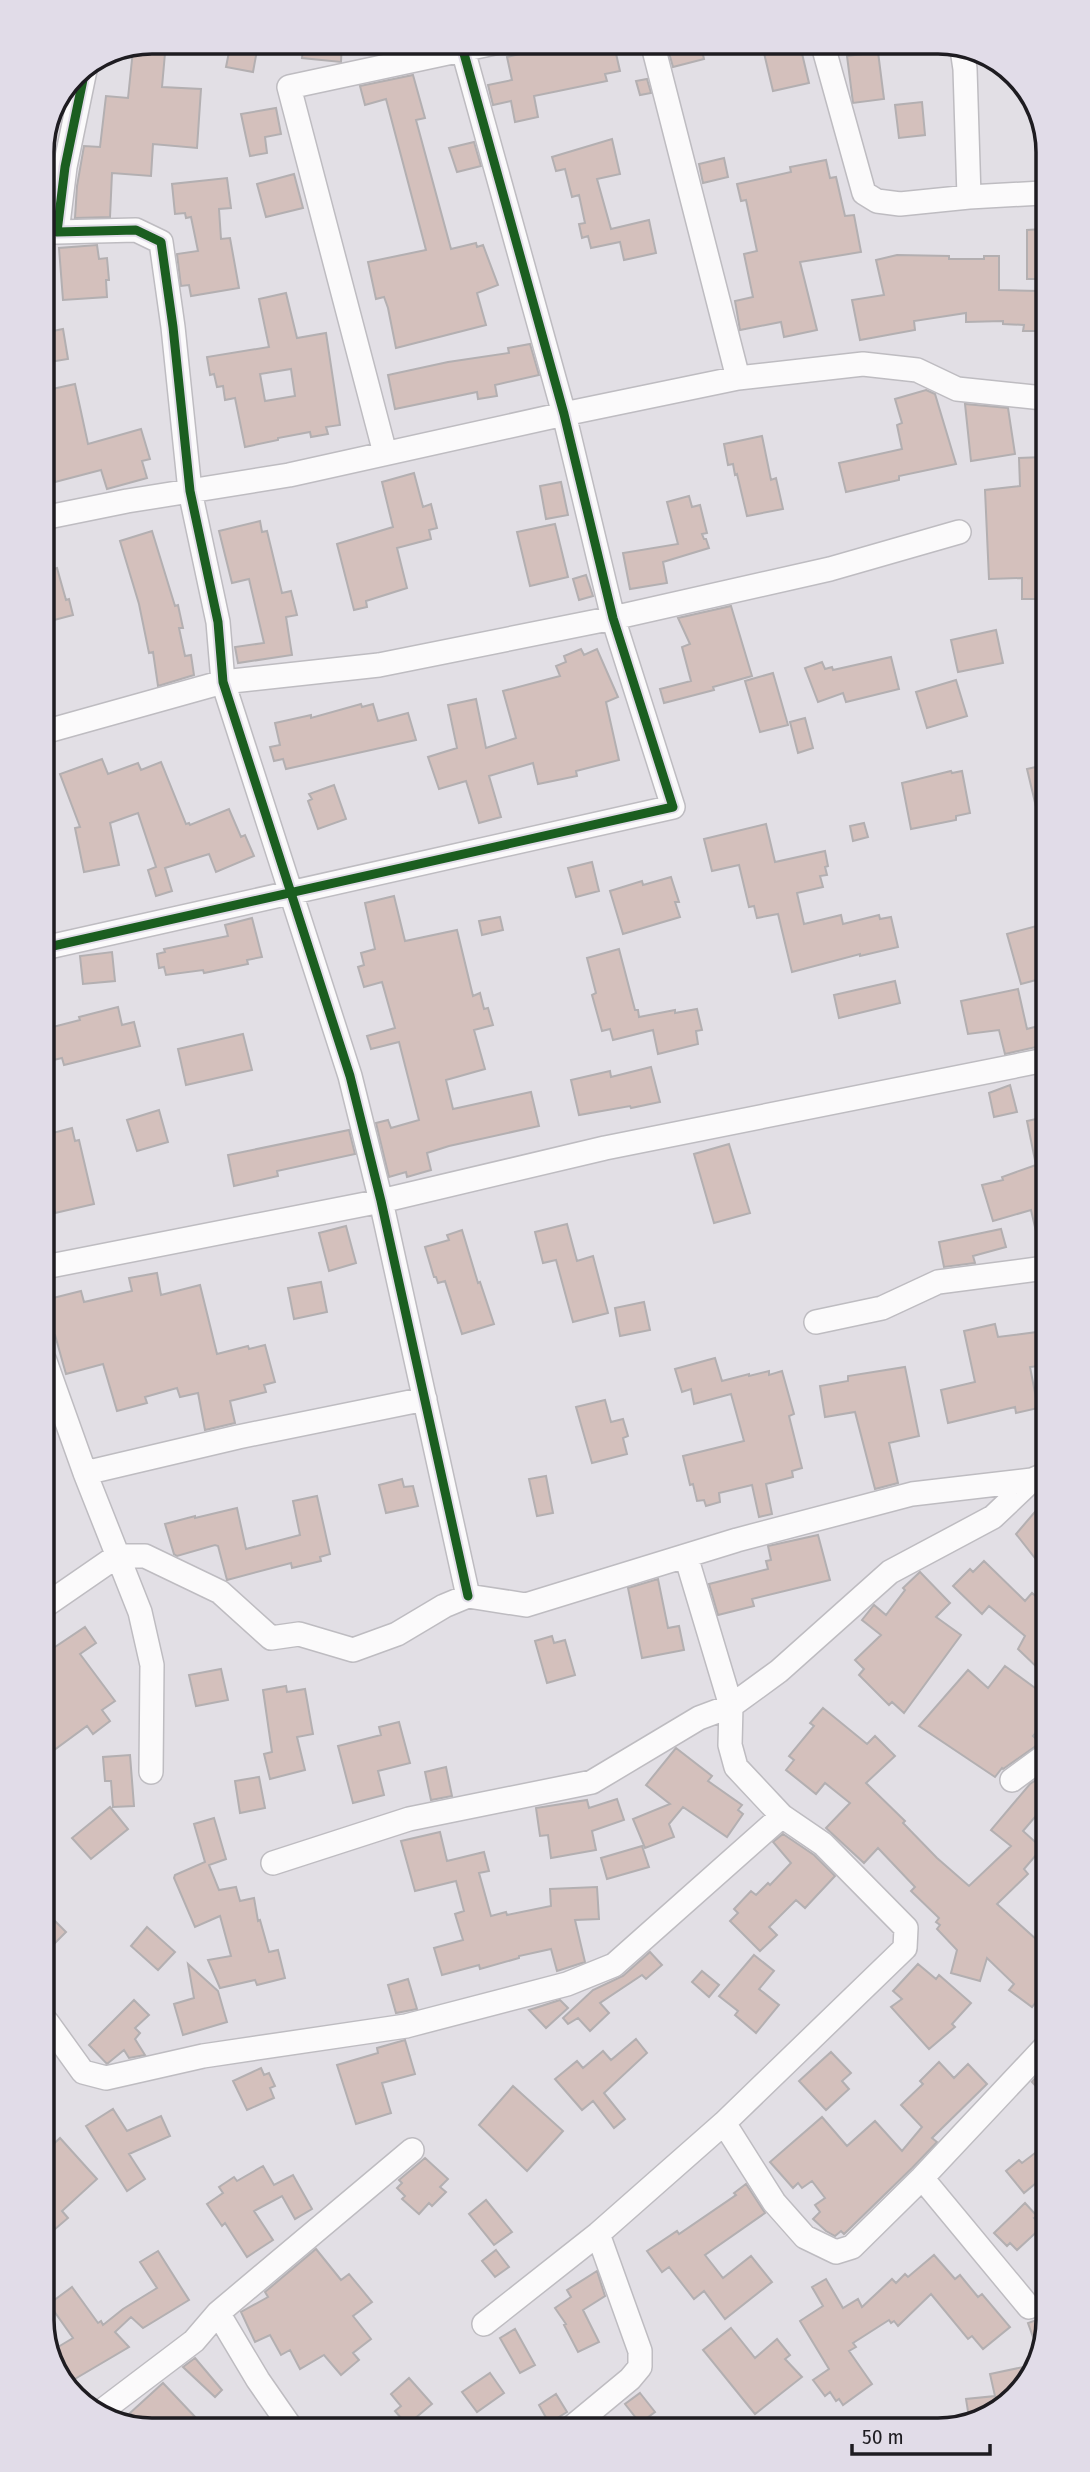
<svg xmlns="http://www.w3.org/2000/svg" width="1090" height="2472" font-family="'Fira Sans Condensed',sans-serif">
<rect width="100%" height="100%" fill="#e2dfe5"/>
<path fill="#d4c0bc" stroke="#b3afb1" stroke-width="2" fill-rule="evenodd" d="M152,42h14l-4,45 39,2 -4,59 -44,-4 -2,32 -39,-3 -2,44 -35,1 2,-32 7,-40 16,1 6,-51 22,2 5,-48z
M231,42l27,3 -5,27 -27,-5z
M304,42h38l-1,20 -39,-4z
M556,42h5l1,8 33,-7 1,6 18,-4 6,26 -15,3 2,7 -73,15 4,21 -23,5 -4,-21 -18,4 -5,-20 24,-5 -5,-23 17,-4 -1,-4z
M666,42h34l4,17 -31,8z
M800,45l9,38 -36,8 -9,-38z
M878,52l6,47 -31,4 -6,-47z
M413,75l12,43 -9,2 35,129 25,-6 1,4 6,-2 15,40 -21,8 9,32 -90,23 -8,-40 -4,-11 -8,2 -8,-37 58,-12 -40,-151 -21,6 -5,-19z
M647,79l4,14 -11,2 -4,-14z
M922,102l3,33 -26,3 -4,-33z
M276,108l5,26 -16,3 2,16 -17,3 -9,-42z
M612,139l8,35 -23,5 14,50 38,-9 7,33 -32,7 -4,-18 -29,6 -3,-12 -6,2 -3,-14 6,-1 -6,-28 -7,2 -7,-28 -9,2 -4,-14z
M474,142l7,24 -24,6 -8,-24z
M724,158l4,19 -25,6 -4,-19z
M826,160l4,18 6,-1 9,39 9,-1 7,37 -61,10 17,68 -33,7 -3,-15 -41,8 -5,-29 18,-4 -9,-43 13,-3 -11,-51 -5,1 -4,-17 54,-12 -1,-5z
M294,174l9,34 -37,9 -9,-33z
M227,178l4,30 -12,1 2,30 9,-1 9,50 -48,8 -2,-11 -8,1 -4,-32 21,-3 -7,-34 -5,1 -1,-5 -10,1 -3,-30z
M1042,229v50h-15v-49z
M97,245l2,14 8,-1 2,22h-3l1,17 -44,3 -4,-52z
M897,255l52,1v3h35v-3h15v34l39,1 1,40h-16l1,-6 -21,-1v-3l-37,1v-9l-52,8 1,9 -55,10 -8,-40 32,-5 -8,-35z
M286,293l11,45 29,-5 14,92 -14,2 2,7 -17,3 -1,-5 -32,6v2l-33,7 -10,-49 -10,2 -2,-14 -6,1 -3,-13 -4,1 -3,-18 62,-10 -10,-48zM291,369l4,27 -30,5 -5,-27z
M63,329l5,30 -25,4v-30z
M530,344l9,31 -44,10 2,11 -19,3 -1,-7 -82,17 -7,-34 60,-13 61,-9 -1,-5z
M75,384l13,60 53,-15 9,30 -8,2 5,17 -40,11 -6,-19 -46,12 -8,-38 -4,1v-54z
M926,390l9,4 21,70 -57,12v4l-53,12 -7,-29 63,-14 -5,-24 5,-2 -7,-24z
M965,404l43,4 7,46 -44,7z
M762,436l9,44 5,-2 7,31 -36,7 -10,-42 -2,1 -2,-11 -5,1 -4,-21z
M1043,457v142h-21v-21l-33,1 -4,-89 35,-4 -1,-28z
M414,473l9,34 8,-3 6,24 -8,2 2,9 -34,9 10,40 -41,13 1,6 -13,3 -17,-66 56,-17 -11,-45z
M561,482l7,33 -22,4 -6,-33z
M689,496l3,11 8,-2 7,28 -5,1 2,5h2l3,9 -46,14 4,21 -37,6 -7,-36 55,-9 -11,-42z
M260,521l2,11 5,-1 15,62 9,-2 6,24 -11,2 6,38 -54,8 -3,-16 29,-4 -15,-64 -17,4 -13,-52z
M555,524l13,53 -38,9 -13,-54z
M152,531l23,75 3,-1 5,23h-4l6,28 6,-1 3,20 -36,11 -5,-34 -4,1 -10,-49 -19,-63z
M57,568l9,32 3,-1 4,16 -30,8v-51z
M586,575l7,21 -14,4 -6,-21z
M731,606l21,70 -39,11 1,3 -50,13 -4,-14 31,-8 -9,-34 8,-3 -12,-26z
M996,630l7,33 -45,9 -7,-32z
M581,649l3,6 13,-6 21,48 -12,5 13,58 -43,11 1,5 -39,8 -5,-21 -44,13 12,41 -22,6 -13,-42 -27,8 -11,-32 29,-9 -9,-43 28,-6 10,49 30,-10 -13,-47 57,-15 -4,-10 10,-4 -2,-6z
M891,657l8,32 -53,13 -3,-9 -25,9 -13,-34 17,-6 3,7 7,-2 1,3z
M773,673l15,52 -28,7 -15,-51z
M956,680l11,36 -40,12 -11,-36z
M361,704l1,3 11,-3 5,17 30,-8 8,27 -130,29 -3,-10 -9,2 -4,-14 10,-2 -5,-22 36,-8v3z
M805,718l8,30 -15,5 -8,-31z
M102,759l6,15 30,-11 3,7 20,-8 25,62 3,-1 1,2 39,-16 12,28 4,-2 9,21 -38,16 -7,-18 -44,14 7,23 -16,5 -8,-26 8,-3 -18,-54 -28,10 9,42 -35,7 -9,-44 5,-1 -20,-53z
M1044,765v49l-6,1 -11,-46z
M951,771l1,2 10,-2 8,42 -14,3v4l-45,9 -9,-46z
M334,785l12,34 -28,10 -10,-28 4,-2 -3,-5z
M864,823l4,14 -15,4 -3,-15z
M766,824l9,38 50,-11 3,15 -3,1 2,8 -7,1 3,11 -26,6 7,31 37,-9 2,9 36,-9 1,4 11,-2 7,30 -38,9v-2l-68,18 -14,-58 -21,4 -3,-12 -5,1 -10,-42 -27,6 -8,-32z
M592,862l7,29 -23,6 -8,-29z
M671,877l8,25h-4l5,15 -57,17 -13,-43 32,-10 1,4z
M394,896l11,45 52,-11 16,66 7,-3 4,16 4,-1 5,17 -19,5 11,39 -39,11 7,29 78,-17 8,34 -90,20 -22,7 4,17 -24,7 -1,-5 -17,5 -13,-54 12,-3 3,8 28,-8 -20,-78 -28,7 -4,-13 28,-8 -13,-46 -18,5 -6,-20 6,-2 -3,-12 14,-4 -10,-46z
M500,917l3,13 -21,5 -3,-14z
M252,918l10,39 -15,3 1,4 -44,9 -1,-3 -37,5 -2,-8 -5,1 -2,-14 8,-2 -1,-3 64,-13 -3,-11z
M1044,924v54l-23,6 -14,-50z
M619,949l16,61h3l1,7 36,-7v3l22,-4 5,21 -6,1 2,13 -40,10 -5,-24 -40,10 -3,-11 -8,2 -10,-36 4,-2 -9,-35z
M112,952l3,29 -32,3 -3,-28z
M895,981l5,22 -61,15 -5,-23z
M1018,989l9,40 15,-4 3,20 -40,9 -6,-24 -31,4 -7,-33z
M118,1007l4,18 12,-3 6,24 -76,19 -2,-7 -17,4v-33l35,-9 -1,-3z
M243,1034l9,36 -66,15 -8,-36z
M651,1067l9,35 -29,6 -1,-2 -51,9 -8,-35 39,-9 1,6z
M1010,1085l7,27 -23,5 -5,-24z
M159,1110l9,32 -31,9 -10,-31z
M1045,1117v127h-6l-8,-34 -38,11 -11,-36 21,-5 -1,-3 34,-12 -9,-44z
M72,1128l3,13 4,-1 15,64 -39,9 -5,-23 -5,1v-56z
M349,1130l6,24 -78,17 1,5 -44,10 -6,-31z
M729,1144l21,69 -36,10 -20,-69z
M567,1224l10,37 16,-5 15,57 -35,9 -17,-62 -13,3 -8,-31z
M346,1226l10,37 -27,8 -10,-38z
M1001,1229l5,18 -33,9 2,7 -31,4 -5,-25z
M462,1230l16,53 2,-1 14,42 -32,10 -17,-53 -7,2 -2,-6h-2l-9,-30 24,-7 -2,-5z
M157,1273l4,22 39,-10 17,69 31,-8 1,3 16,-4 10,37 -11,3 2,7 -36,9 5,22 -30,7 -7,-37 -18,4 -3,-9 -32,9 2,6 -30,8 -14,-47 -37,10 -11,-39h-3l-7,-35 36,-9 3,11 48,-11 -3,-13z
M321,1282l6,30 -33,7 -6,-31z
M644,1302l6,28 -30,6 -5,-28z
M995,1324l3,13 47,-6v34l-15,2 8,41 -22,5 -1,-6 -67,16 -7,-33 34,-8 -11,-51z
M715,1358l7,23 27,-7v2l20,-5v4l13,-4 12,43 -5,2 13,52 -10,3 1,6 -27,7 6,30 -13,3 -7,-32 -33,8 1,9 -14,4 -2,-6 -7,1 -4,-17 -3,1 -7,-29 61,-15 -13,-47 -37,10 -3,-15 -9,3 -7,-23z
M905,1367l14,69 -30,7 9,40 -23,6 -20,-77 -30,5 -5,-31 28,-5v-5z
M605,1400l6,22 12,-3 5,17 -5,2 4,16 -35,9 -16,-56z
M546,1476l7,37 -16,3 -8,-37z
M402,1479l2,8 9,-1 5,20 -32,7 -7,-28z
M317,1496l13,58 -10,3 1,4 -29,7 -1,-5 -64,17 -9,-34 -3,-1 -38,11 -3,-2 -9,-30 30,-8v2l42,-10 9,41 54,-14 -7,-34z
M1046,1499v73l-30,-38z
M818,1535l12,45 -78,19 2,7 -36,9 -9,-31 59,-15 -2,-8 5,-1 -3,-14z
M984,1561l41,40 7,-8 14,12v71l-28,-27 7,-13 -36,-30 -7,8 -29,-28 17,-17 3,3z
M920,1572l30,31 -14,14 25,18 -57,78 -12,-11 -3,3 -30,-30 5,-6 -9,-9 26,-25 -19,-15 12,-15 12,10 19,-25 -2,-2z
M658,1579l10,49 11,-2 5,24 -42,8 -14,-70z
M85,1627l11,16 -16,11 35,47 -13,9 8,11 -17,13 -6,-8 -41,30v-103z
M552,1636l2,7 11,-3 10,35 -28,8 -12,-42z
M1005,1666l41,30v25l-13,15 7,7 -37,26 -1,-1 -7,9 -76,-51 49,-56 20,18z
M221,1669l7,31 -32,6 -7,-31z
M286,1686l1,6 18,-3 8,45 -16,3 8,33 -35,9 -6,-25 8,-2 -9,-62z
M823,1708l44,36 8,-8 20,20 -29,27 39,38 -2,2 34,35 32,28 42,-40 -20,-16 39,-46 6,-4 11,9v14l-24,28 19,17 -18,21 4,5 -31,30 50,45v39l-15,19 -23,-17 5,-6 -27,-26 -7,23 -29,-8 6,-23 -20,-21 3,-4 -4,-3 3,-4 -28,-27 4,-4 -37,-39 -14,15 -38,-35 24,-25 -25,-20 -9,11 -30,-24 8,-10 -5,-4 25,-30 -4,-3z
M399,1722l11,41 -32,8 6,24 -31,8 -15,-57 43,-11 -2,-8z
M676,1748l36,28 -4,5 34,24 -4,5 5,4 -16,23 -44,-30 -14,17 5,13 -29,11 -12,-29 37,-15 -24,-19z
M130,1755l4,51 -21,1 -2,-26h-6l-2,-24z
M446,1767l6,29 -21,4 -6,-28z
M259,1777l6,31 -25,5 -5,-32z
M617,1799l7,21 -32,11 4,19 -45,8 -3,-23 -8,1 -4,-28 51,-8 2,8z
M110,1807l18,22 -37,30 -19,-21z
M214,1818l12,41 -17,6 10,25 17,-3 4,14 14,-3 4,23 2,-1 9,32 9,-2 7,28 -28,7 -2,-5 -35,8 -12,-28 23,-4 -11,-40 -25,11 -21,-49 1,-3 30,-13 -11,-38z
M440,1832l7,29 37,-9 5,19 -10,2 12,43 15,-4 1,3 44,-9 -1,-17 47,-2 2,32 -24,1 10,42 -28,9 -6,-22 -32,7v2l-39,11 -1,-4 -37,10 -8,-27 29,-8 -8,-26 9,-3 -8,-30 -41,10 -14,-50z
M783,1834l31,21 21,21 -30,32 -9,-8 -27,27 8,8 -17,16 -30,-30 8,-8 -4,-4 17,-18 5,4 12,-12 2,2 21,-22 -18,-21z
M642,1846l7,21 -42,12 -6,-21z
M54,1920l12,12 -19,19v-24z
M147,1927l28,25 -17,18 -27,-24z
M650,1952l12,13 -16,14 -4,-4 -42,28 9,10 -19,18 -12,-13 -10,6 -5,-6 30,-28 30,-14z
M754,1955l20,16 -15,18 20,16 -23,28 -21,-18 3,-4 -19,-15z
M188,1964l30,27 9,31 -44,13 -9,-31 20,-6z
M918,1964l18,15 3,-4 32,28 -19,21 3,3 -26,22 -38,-42 11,-8 -9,-8z
M702,1971l17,14 -10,12 -17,-15z
M408,1979l9,30 -21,4 -8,-28z
M134,2000l15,15 -14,13 5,5 -5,6 10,16 -16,3 -5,-8 -17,14 -18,-19z
M560,2000l8,8 -22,20 -17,-18z
M636,2039l11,14 -43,40 21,26 -11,9 -21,-27 -11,9 -27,-31 22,-18 6,7 20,-17 8,9z
M405,2040l10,34 -33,9 9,30 -35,11 -19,-59 41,-12 -1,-5z
M831,2052l20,21 -9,8 7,8 -23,21 -27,-29z
M939,2062l15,16 14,-14 19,20 -55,54 5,4 -25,26 -68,66 -3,-3 -6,5 -9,-5 -13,-12 7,-7 -5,-7 10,-7 -13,-17 -10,7 -4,-5 -5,5 -23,-26 52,-45 25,29 28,-25 27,30 20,-24 -21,-22 22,-21 -3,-3z
M1047,2065v33l-15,-16z
M261,2068l3,7 5,-2 6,13 -5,2 4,10 -27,12 -14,-29z
M513,2086l50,45 -36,40 -48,-46z
M113,2109l14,22 34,-15 9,20 -41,18 16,25 -18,12 -41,-65z
M60,2138l37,41 -35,32 6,7 -20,17 -1,-85z
M1035,2153l13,15v5l-24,20 -18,-22 13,-11 3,3z
M425,2158l23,21 -8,8 6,5 -14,14 -3,-3 -10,11 -17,-15 3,-3 -8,-8 5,-5 -3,-3z
M263,2166l11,19 19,-10 19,34 -17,10 -13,-23 -28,15 19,29 -26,17 -22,-34 -3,3 -15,-22 16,-11 -4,-6 15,-10 3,4z
M746,2184l19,29 -60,42 18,23 28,-22 21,26 -47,37 -21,-28 -10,8 -25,-32 -7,5 -15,-21 30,-20 2,3 57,-39 -2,-2z
M486,2200l26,32 -18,13 -25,-31z
M1025,2203l12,13 -3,2 8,9 -25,23 -7,-7 -3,3 -13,-13z
M316,2249l25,31 8,-6 23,28 -19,14 18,23 -18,14 6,7 -18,15 -17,-20 -24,14 -10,-19 -9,5 -11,-20 -15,7 -14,-30 27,-15 -3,-5z
M496,2250l13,17 -14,10 -13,-16z
M158,2251l31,49 -46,28 -12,-11 -16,15 14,15 -61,36 -20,-30 25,-15 -24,-34 23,-17 26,36 3,-2 2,4 20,-16 34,-21 -17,-26z
M934,2255l21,24 5,-4 18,22 4,-3 28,33 -27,22 -11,-13 -4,3 -37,-45 -33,32 -4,-5 -3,2 -2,-3 -36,23 3,4 -7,4 23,33 -29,21 -4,-6 -3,2 -6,-9 -5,4 -12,-16 16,-11 -29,-48 23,-15 -11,-19 14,-8 17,29 15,-9 4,8 30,-28 4,4 9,-9 3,3z
M597,2271l8,25 -22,14 16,32 -21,10 -14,-27 2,-1 -11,-16 16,-11 -4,-7z
M1048,2316v4l-10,31 -10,-28z
M731,2328l24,30 22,-19 13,16 -5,4 17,18 -47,37 -52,-64z
M515,2329l20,36 -15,8 -20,-35z
M195,2358l27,32 -7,7 -32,-30z
M1033,2365l-8,21 -52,38h-3l-4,-25 29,-3 -5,-22z
M490,2373l14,20 -27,19 -15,-20z
M409,2378l23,26 -25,21 -12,-14 6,-5 -10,-12z
M163,2383l34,36 -12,10 -38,1 -17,-17z
M640,2393l15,19 -15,11 -15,-19z
M556,2394l11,18 -18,11 -10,-18z"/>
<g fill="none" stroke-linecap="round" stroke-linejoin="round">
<g stroke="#bebcc1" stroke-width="26">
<path id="minor" d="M652,42l86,336
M822,42l42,151 13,8 23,3 69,-7 73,-4
M962,49l3,20 4,128
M85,70l-20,97 -8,65 79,-2 25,12 12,85 17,164 28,131 5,60 127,394 31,125 87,395
M385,453l-96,-366 210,-45
M43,518l84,-17 162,-26 275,-61 174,-36 125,-14 54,6 40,19 86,9
M44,732l179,-50 156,-17 234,-47 217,-49 129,-37
M44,948l629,-141 -60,-189 -49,-204 -101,-364
M45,1267l336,-66 224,-53 440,-88
M816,1322l66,-14 56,-26 107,-14
M45,1361l40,112 55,139 12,53 -1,107
M85,1473l153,-36 187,-38
M46,1605l71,-49h28l75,36 51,46 28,-4 54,16 44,-16 47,-28 24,-10 58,9 211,-65 175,-46 120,-14 14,-6
M1012,1780l34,-25
M273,1863l136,-44 183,-37 107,-64 32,-12 48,-35 111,-99 103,-55 39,-37
M47,2022l36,50 23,6 97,-22 203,-30 161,-42 47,-19 168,-149
M724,2123l50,79 31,35 31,15 16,-5 70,-69 125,-133
M922,2178l107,129
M218,2313l40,67 34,49
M484,2324l114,-90 126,-111 181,-175 1,-20 -83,-84 -41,-28 -46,-49 -6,-22 1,-39 -45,-150
M99,2413l95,-72 24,-28 194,-163
M572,2427l58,-48 10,-12v-16l-42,-117"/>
</g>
<use href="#minor" stroke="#fbfafb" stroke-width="23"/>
<g stroke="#e1dce8" stroke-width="13">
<path id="cycleway" d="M85,70l-20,97 -8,65 79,-2 25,12 12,85 17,164 28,131 5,60 127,394 31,125 87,395
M44,948l629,-141 -60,-189 -49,-204 -101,-364"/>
</g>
<use href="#cycleway" stroke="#1b5e20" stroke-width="9"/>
</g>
<path d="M0 0H1090V2472H0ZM152 54H938A98 98 0 0 1 1036 152V2320A98 98 0 0 1 938 2418H152A98 98 0 0 1 54 2320V152A98 98 0 0 1 152 54Z" fill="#e1dce8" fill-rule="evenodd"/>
<path fill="none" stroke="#1e1c21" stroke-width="3.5" d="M152 54H938A98 98 0 0 1 1036 152V2320A98 98 0 0 1 938 2418H152A98 98 0 0 1 54 2320V152A98 98 0 0 1 152 54Z"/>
<path d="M852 2444v10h138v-10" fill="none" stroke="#1e1c21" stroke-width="3.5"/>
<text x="862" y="2444" font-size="21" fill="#1e1c21" stroke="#e1dce8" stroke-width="5" paint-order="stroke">50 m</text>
</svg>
